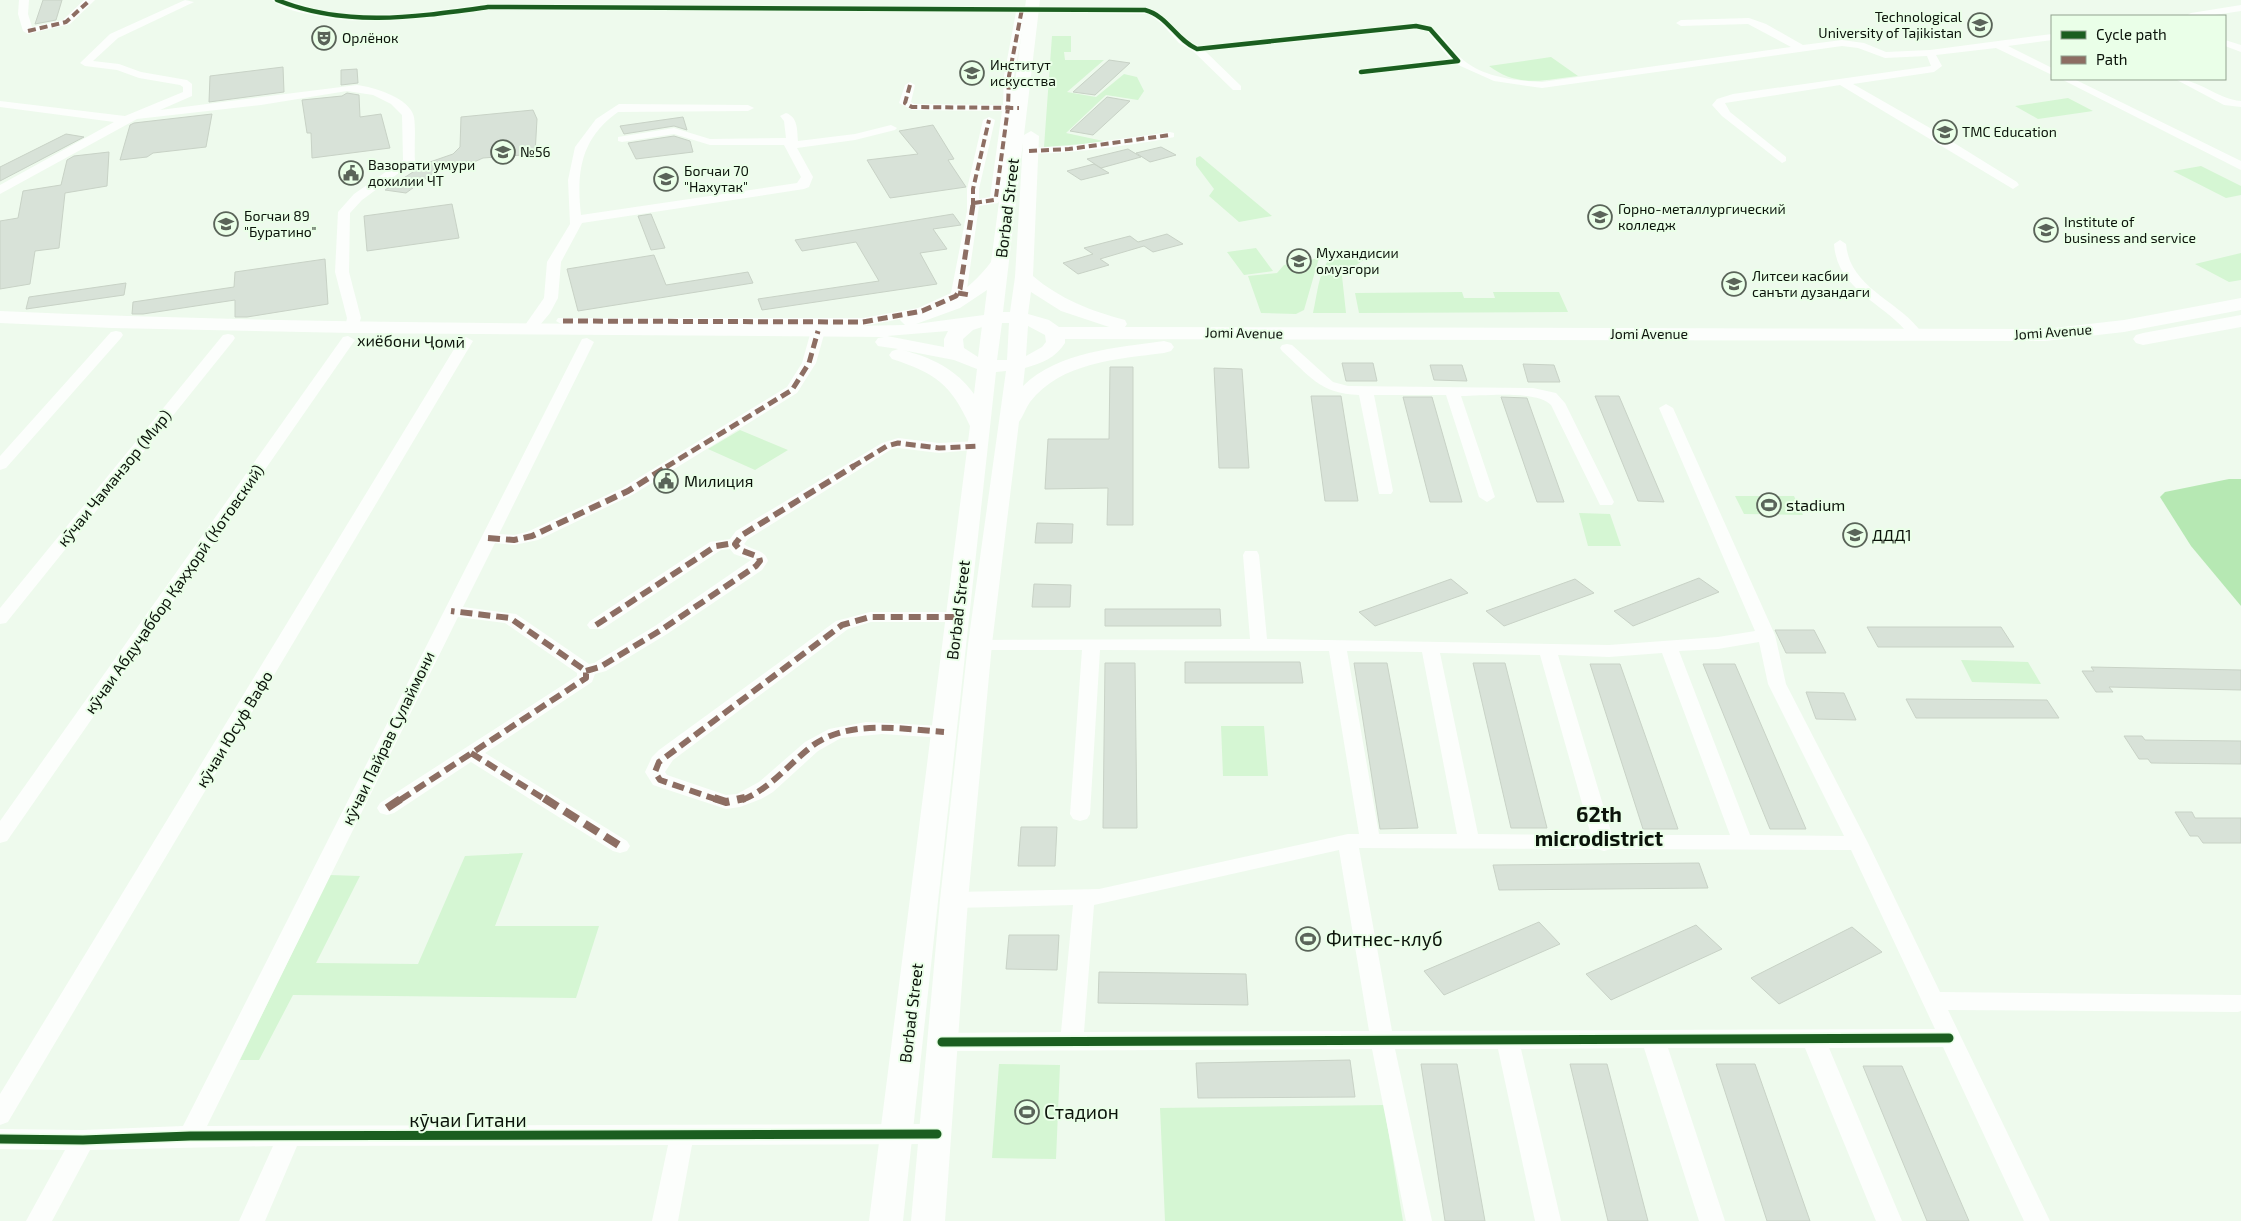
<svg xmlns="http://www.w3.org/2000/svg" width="2241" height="1221" font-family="'Exo 2',sans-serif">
<rect width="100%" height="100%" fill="#eefaed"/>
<path fill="#d5f6d3" d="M1052,36h19v16h-7l1,8h39l-37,32 29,5 28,-23 13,3 7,14 -6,9 -32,-5 -40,38 42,9 -64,5z
M1551,57l27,19c-33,4 -60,12 -89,-10z
M2068,98l25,13 -55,8 -23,-13z
M1200,156l72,60 -33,6 -30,-26 5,-7 -18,-24v-7z
M2201,166l40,20v9l-15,3 -53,-27z
M1256,248l17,23 -29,4 -17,-23z
M1342,250l24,8 -24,18 4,37h-33c5,-20 6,-56 29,-63z
M2241,253v27l-12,2 -34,-18z
M1319,258l-15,52 -8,4 -35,-1 -13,-37 29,-3 7,-8z
M1462,292l2,6h31l-2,-6h66l9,20 -209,1 -4,-20z
M740,430l48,20 -33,20 -47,-21z
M1735,496h59l9,19 -59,-1z
M1579,513l31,1 11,32h-33z
M1961,660l67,2 13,22 -69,-2z
M1221,726h43l4,50h-45z
M523,853l-28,73h104l-23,72 -283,-3 -34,65h-19l90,-185 30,1 -44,87 102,1 47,-108z
M999,1064l61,1 -4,94 -64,-1z
M1384,1105l19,116h-238l-5,-113z"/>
<path fill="#b6e8b3" d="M2229,479h12v127l-50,-60 -31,-49 5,-5z"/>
<path fill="#d8e2d8" stroke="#c8d2c6" d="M43,0h19l-6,20 -21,4z
M1109,60l21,3 -35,32 -22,-3z
M283,67l1,25 -75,10 1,-26z
M357,69l1,14 -17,2v-15z
M347,93l12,2 1,22 21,-3 9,34 -78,10 -1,-25h-4l-5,-33 40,-4z
M1107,97l23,4 -37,34 -23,-4z
M533,110l4,9 -2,35 -52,4 -9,4 -27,1 -41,30 -21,-3 42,-27 26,-9 7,-7 1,-30z
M212,114l-6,33 -53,6 -6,4 -27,3 10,-35 4,-2z
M683,117l4,13 -13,-4 -50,8 -4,-8z
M933,125l21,34 -6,1 18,27 -76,11 -23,-38 51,-6 -19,-23z
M66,134l18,3 -84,44v-14z
M674,136l16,5 3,11 -57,7 -8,-16z
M1161,147l15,8 -26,7 -14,-9z
M1128,149l13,8 -40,11 -14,-9z
M109,152l-2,34 -42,7 -6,55 -24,3 -5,33 -30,5v-68l18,-3 5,-27 38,-6 6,-25 7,-4z
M1094,164l15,9 -28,7 -14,-9z
M452,204l7,34 -92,13 -3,-35z
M651,214l14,34 -14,2 -13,-34z
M953,214l8,11 -28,4 14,20 -27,4 17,31 -175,26 -4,-11 121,-18 -23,-39 -54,9 -7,-11z
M1167,234l16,10 -30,8 -9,-6 -44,13 9,6 -31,9 -15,-11 30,-9 -9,-6 46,-12 8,6z
M654,255l12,30 82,-13 5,11 -175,28 -11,-42z
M325,259l3,45 -81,13h-12v-17l-92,14h-11l1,-12 101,-15 1,-15z
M126,283l-2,12 -98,14 3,-12z
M1342,363h31l4,18h-31z
M1523,364l31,1 6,17h-32z
M1430,365h32l5,16 -33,-1z
M1110,367h23v158h-26l1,-37 -63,1 3,-50h61z
M1214,368l28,1 7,99h-30z
M1311,396h30l17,105h-33z
M1595,396h24l45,106 -26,-1z
M1403,397h29l30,105h-32z
M1501,397l26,1 37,104h-27z
M1037,523l36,1 -1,19h-37z
M1699,578l20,14 -86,34 -19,-15z
M1451,579l17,14 -93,33 -16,-14z
M1575,579l19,14 -90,33 -18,-15z
M1034,584l37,1 -1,22h-38z
M1105,609h115l1,17h-116z
M1867,627h134l13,20h-136z
M1775,630h39l12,23h-40z
M1185,662h115l3,21h-118z
M1105,663h30l2,165h-34z
M1354,663h33l31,165 -38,1z
M1473,663h32l42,165h-36z
M1590,664h30l58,165h-35z
M1703,664h32l71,165h-36z
M2091,667l150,3v20l-132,-3 4,5h-17l-14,-21h12z
M1806,692l38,1 12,27 -40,-1z
M1906,699l141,1 12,18h-143z
M2124,736h18l3,4 96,1v23l-90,-1 -3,-4h-9z
M2175,812h17l3,6h46v25h-38l-5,-7h-8z
M1021,827h36l-2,39h-37z
M1699,863l9,25 -209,2 -6,-25z
M1539,922l21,22 -116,51 -20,-24z
M1696,925l26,24 -111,51 -25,-26z
M1852,927l30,25 -103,52 -28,-26z
M1009,935h50l-2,35 -51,-1z
M1099,972l147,2 2,31 -150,-2z
M1350,1060l5,37 -157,1 -2,-35z
M1421,1064h36l28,157h-40z
M1570,1064h37l41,157h-40z
M1716,1064h39l55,157h-43z
M1863,1066h39l67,155h-42z"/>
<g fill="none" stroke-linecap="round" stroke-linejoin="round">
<path fill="#fcfefc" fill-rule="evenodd" d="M19,0h10l-1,14 4,13 31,-7 21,-20h11l-25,24 -42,10 -5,-3 -5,-17z
M185,0l9,2 -76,36 -25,23 26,3 22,8 46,8 5,4v12l-32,14 197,-25c17,2 53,13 57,32 2,14 0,30 1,44l-53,39 -12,13 -1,59 12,46 -4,12h-10l-2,-3 2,-9 -12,-46 3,-60 16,-18 49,-34 -1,-45 -11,-11 -18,-9 -26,-4 -86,14 -124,14 -137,75v-9l114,-63 -114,-15v-6l125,15 58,-24v-5l-3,-2 -41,-7 -22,-8 -32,-4 -5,-3 30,-29z
M272,0h14l40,12 27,3 55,-1 80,-10 657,3c24,6 32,29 53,39l218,-23c27,6 26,17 45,35 20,19 55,23 81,24l249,-35 -43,-23 -67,2 -5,-3 5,-3 68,-2 17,6 37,21 39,-5 22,3 22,9 44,-2 122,-16v6l-44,6 44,22v7l-56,-27 -60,7 6,11 -8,6 -81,12 77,44 87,54 2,3 -6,4 -173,-104 -115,18 5,9 56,45v4l-4,2 -60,-47 -10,-11 5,-6 16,-5 198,-28 -4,-10 -42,2 -27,-10 -16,-2 -300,42 -48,-7 -38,-17 -99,10v-4l4,-1 89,-10 -23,-28 -11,-2 -211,22 36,35v4h-8l-40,-39 -14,-8 -17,-19 -13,-10 -123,-2 -12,64v29l9,1 2,2 -2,2 -10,1 -11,86 -4,6 -19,3 -12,83 -6,10 -34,15 -64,12 -300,-1 -7,-4 2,-3h305l55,-10 33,-15 16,-82v-22l16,-69 6,-3 6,3 -16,69v10l11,-2 12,-86 -90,-1 -13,-7 6,-18 5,-3 5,3 -4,17 3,2 89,1 1,-29 12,-64 -528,-2c-60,8 -121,18 -180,4 -11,-2 -28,-6 -36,-14z
M2241,5v6l-33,5h-22l5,-3z
M2225,40l16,5v7l-16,-6z
M2061,79h13l167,82v9z
M2175,79c24,0 42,20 66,22v6l-17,-2z
M619,104l129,1 6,3 -6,3 -130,1c-37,26 -42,60 -37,103l216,-32 4,-6 -17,-32h-74l-36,-11 -52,8 -4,-1v-4l56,-9 36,11 76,-1 -2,-17 -4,-5 6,-3c12,4 11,17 12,28l57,-7 36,-9 6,3 -2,2 -40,10 -58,8 16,29 -4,10 -5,2 -222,34 -21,39 -3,36 -8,15 -15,18h-10l-2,-3 21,-30 3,-36 23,-38 -2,-44 7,-33 21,-28z
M1170,132l4,1v4c-19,5 -142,23 -151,14l6,-3 40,-2z
M1840,240l6,4c4,45 53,56 76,89l-2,3h-10c-24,-33 -73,-45 -76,-92z
M818,327l7,4 -9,32 -19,30 -163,101 -96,46 -24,5 -19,-2 -32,64 53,7 73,50 5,-1 61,-37 96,-66 -17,-6 -4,-5 -9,1 -119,79h-12l-3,-4 3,-4 120,-79 20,-3 6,-8 146,-88 16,-5 41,5 39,-2 8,5 -3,3 -44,4 -41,-5 -6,1 -144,90 -4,5c8,7 21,5 24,17l-6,9 -95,64 -61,37 -11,3 -3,8 -107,71 142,88 3,5 -3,5 -7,2 -7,-2 -142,-89 -77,51 -7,2 -7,-2 -3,-5 3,-5 197,-127v-3l-72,-50 -47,-6 -251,509 730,-2 9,3 3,7 -3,7 -9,3 -245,1 -14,76h-26l16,-76 -371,1 -32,75h-26l34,-75 -183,4 -38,71h-26l39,-71 -65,-1v-20l83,1 100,-4 399,-787 5,-1 7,4 -95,192 15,1 13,-3 95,-44 165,-101 15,-24 9,-32z
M116,331l5,1 2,3 -2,3 -115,130 -6,2v-14l111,-124z
M228,334l5,1 2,3 -2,3 -227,282 -6,1v-16l223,-273z
M348,336l7,4 -348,501 -7,2v-22l343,-484z
M466,337l7,4 -465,781 -8,3v-31l459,-753z
M1287,344l5,1 41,37 15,4 185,2 23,5 9,10 49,99 -2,3h-12l-49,-100c-14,-15 -68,-9 -90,-9l34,101 -8,5 -8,-5 -33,-102h-72l19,96 -2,3h-12l-20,-99c-39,-1 -50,-20 -77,-44l-2,-3 2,-3z
M1666,404l7,4 102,227 11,49 82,159 72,149 301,3v16l-3,1 -290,-2 102,211h-26l-81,-174 -114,1 73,173h-26l-71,-173h-137l57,173h-26l-55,-173 -123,1 40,172h-26l-37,-172h-103l37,172h-26l-34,-172 -430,2 -8,-3 -4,-6 4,-6 8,-3 119,-1 12,-127 -119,3 -7,-3 -4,-5 4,-5 7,-3 145,-3 249,-55h11l-30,-183 -229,-1 -10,164 -3,5 -7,2 -7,-2 -3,-5 12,-164h-102l-6,-2 -3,-4 3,-4 276,-1 -7,-84 2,-4h12l2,4 8,84 342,6 109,-8 37,-6 -96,-223zM1759,642l9,42 76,152 -94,-1 -71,-184 39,-2zM1347,651l75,1 35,182h-78zM1440,653l100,2 51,180 -113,-1zM1662,653l68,182h-118l-54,-180 51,2zM1359,848l238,1 7,2 7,-2 240,1 84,179 -543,2zM1339,850l30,181 -285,1 10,-127z
M870,612h88l6,1 3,4 -3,4 -6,1h-87l-23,7 -175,131 -8,12 2,3 59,20 11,-1 22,-12 46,-40 24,-13 37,-7 78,4 7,2 3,4 -3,4 -7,2 -62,-4 -41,4 -23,13 -45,41 -12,7 -21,8 -14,2 -73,-24 -8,-13 7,-15 7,-7 177,-129z"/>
<path fill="#fcfefc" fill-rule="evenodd" d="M1026,0h14l-16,135 7,-4 8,5 -6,140c27,23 58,35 92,44l2,4 -2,3 920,2 79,-9 117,-22v12l-117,22 -79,9 -980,-2v4c-10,15 -22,20 -40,25l-2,18c36,-35 93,-38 141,-45l7,2 3,4 -3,4 -7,2c-46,6 -103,9 -134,49 -4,6 -7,14 -11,20l-27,222 -24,256 -23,321h-34l29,-321 28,-256 38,-273 -10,1 -93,849h-34l101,-795c-19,-42 -35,-53 -78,-67l-3,-4 3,-4 6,-2 -20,-3 -3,-4 3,-4 6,-1 -532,-4 -240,-5 -112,-5v-12c283,13 567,12 851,15l54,-1 -5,-5 2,-4c40,-11 64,-21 89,-54zM1023,142l-8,135 -5,35h-7zM987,290l-3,25 -68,9 44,-16zM1031,292l30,19 48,16h-50l-10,-7 -21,-6zM1002,323h7l-2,37h-10zM1028,326l17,9 1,7 -4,5 -16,9zM982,327v-1l-4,31 -14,-9 -1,-9 10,-9zM948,331l-4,8v8l-57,-11zM902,350l52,10 23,9 -3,25c-18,-25 -43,-37 -72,-44z
M2241,315v12l-98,18 -7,-2 -3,-4 3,-4 7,-2z"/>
<path stroke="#8d6e63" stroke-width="4" stroke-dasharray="8 4" stroke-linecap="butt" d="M28,31l38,-9 24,-22
M910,85l-5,18 7,4 107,1
M1029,151l40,-2 101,-14
M974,203l20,-3 2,-3 12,-89 1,-32 13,-67
M973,206v-17l16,-69"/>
<path stroke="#8d6e63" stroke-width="5" stroke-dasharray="10 5" stroke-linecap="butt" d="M958,293l12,2
M563,321l300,1 59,-11 34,-15 4,-7 13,-84
M666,467l126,-77 17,-27 9,-32
M852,467l35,-21 11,-3 41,5 39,-2"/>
<path stroke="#8d6e63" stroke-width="6" stroke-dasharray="12 6" stroke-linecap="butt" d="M488,538l26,2 18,-4 96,-45 40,-25
M596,625l120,-79 19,-3
M586,671l14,-4 61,-37 95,-64 4,-5 -1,-4 -19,-7 -5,-6 7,-9 112,-69
M471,753l75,47
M400,800l186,-122v-7l-76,-53 -59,-7
M718,800l-58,-20 -5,-8 4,-10 183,-137 28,-8h88
M742,800c29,-12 46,-35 70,-54 37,-27 89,-17 132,-14"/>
<path stroke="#8d6e63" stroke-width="8" stroke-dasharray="16 8" stroke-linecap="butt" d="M544,798l76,48
M714,798l12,4 19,-4
M387,808l15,-10"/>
<g stroke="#eaffe8" stroke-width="6">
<path id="cycleway-far1" d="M277,0c69,28 139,17 211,7l657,3c23,6 31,30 52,39l219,-23 14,3 28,32 -97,11"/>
</g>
<g stroke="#eaffe8" stroke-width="12">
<path id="cycleway" d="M942,1042l1007,-4
M0,1139l83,1 107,-4 747,-2"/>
</g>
<use href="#cycleway-far1" stroke="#1b5e20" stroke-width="4.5"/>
<use href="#cycleway" stroke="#1b5e20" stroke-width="9"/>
</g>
<defs>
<g id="university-ring" transform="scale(1.25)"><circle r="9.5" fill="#eaffe8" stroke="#5a6459" stroke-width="1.5"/><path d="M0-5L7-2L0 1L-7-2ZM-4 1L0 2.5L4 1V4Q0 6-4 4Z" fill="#5a6459"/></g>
<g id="theatre-ring" transform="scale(1.25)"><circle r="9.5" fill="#eaffe8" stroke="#5a6459" stroke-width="1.5"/><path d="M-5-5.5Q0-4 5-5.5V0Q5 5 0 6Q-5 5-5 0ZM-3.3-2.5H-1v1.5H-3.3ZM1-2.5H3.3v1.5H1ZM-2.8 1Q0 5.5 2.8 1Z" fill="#5a6459"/></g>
<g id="school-ring" transform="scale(1.25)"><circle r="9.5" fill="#eaffe8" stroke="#5a6459" stroke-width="1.5"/><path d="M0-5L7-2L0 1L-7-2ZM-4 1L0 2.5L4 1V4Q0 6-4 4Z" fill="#5a6459"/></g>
<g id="civic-ring" transform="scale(1.25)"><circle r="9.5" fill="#eaffe8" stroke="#5a6459" stroke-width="1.5"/><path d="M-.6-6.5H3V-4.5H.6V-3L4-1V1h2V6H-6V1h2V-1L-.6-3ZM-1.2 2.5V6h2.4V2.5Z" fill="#5a6459"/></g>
<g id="stadium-ring" transform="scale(1.25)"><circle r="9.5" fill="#eaffe8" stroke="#5a6459" stroke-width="1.5"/><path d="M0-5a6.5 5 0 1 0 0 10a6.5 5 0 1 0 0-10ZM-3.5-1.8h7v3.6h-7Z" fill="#5a6459"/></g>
</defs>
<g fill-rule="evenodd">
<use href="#university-ring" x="1980" y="25"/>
<use href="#theatre-ring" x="324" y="38"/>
<use href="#university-ring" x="972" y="73"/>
<use href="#university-ring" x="1945" y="132"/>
<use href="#school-ring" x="503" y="152"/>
<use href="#civic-ring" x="351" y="173"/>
<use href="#school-ring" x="666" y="179"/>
<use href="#university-ring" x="1600" y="217"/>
<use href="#school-ring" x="226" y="224"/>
<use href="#university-ring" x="2046" y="230"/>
<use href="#university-ring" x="1299" y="261"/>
<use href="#university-ring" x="1734" y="284"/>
<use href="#civic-ring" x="666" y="481"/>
<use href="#stadium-ring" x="1769" y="505"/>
<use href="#school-ring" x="1855" y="535"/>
<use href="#stadium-ring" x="1308" y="939"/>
<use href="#stadium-ring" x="1027" y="1112"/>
</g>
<g text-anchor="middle" stroke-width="4" stroke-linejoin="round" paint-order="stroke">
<g font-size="14" fill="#0b130a" stroke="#eaffe8" text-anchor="start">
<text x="1962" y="22" text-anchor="end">Technological<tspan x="1962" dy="16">University of Tajikistan</tspan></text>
<text x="342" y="43">Орлёнок</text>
<text x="990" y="70">Институт<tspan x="990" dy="16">искусства</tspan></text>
<text x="1962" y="137">TMC Education</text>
<text x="520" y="157">№56</text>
<text x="368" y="170">Вазорати умури<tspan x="368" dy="16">дохилии ЧТ</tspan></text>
<text x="684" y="176">Богчаи 70<tspan x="684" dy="16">"Нахутак"</tspan></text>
<text x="1618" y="214">Горно-металлургический<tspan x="1618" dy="16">колледж</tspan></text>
<text x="244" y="221">Богчаи 89<tspan x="244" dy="16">"Буратино"</tspan></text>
<text x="2064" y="227">Institute of<tspan x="2064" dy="16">business and service</tspan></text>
<text x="1316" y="258">Мухандисии<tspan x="1316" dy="16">омузгори</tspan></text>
<text x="1752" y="281">Литсеи касбии<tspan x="1752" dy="16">санъти дузандаги</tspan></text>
</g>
<g font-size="14" fill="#0b130a" stroke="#eaffe8">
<text transform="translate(2053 332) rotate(-4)" y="5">Jomi Avenue</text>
<text transform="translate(1244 333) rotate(1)" y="5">Jomi Avenue</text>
<text x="1649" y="339">Jomi Avenue</text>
</g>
<g font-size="16" fill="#0b130a" stroke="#eaffe8">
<text transform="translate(1007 208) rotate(-83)" y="6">Borbad Street</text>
<text transform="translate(411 341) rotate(1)" y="6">хиёбони Ҷомӣ</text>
<text transform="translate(114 478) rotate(-51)" y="6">кӯчаи Чаманзор (Мир)</text>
<text transform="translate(174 589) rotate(-55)" y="6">кӯчаи Абдуҷаббор Қаҳҳорӣ (Котовский)</text>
<text transform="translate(958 610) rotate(-83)" y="6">Borbad Street</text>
<text transform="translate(234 729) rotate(-59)" y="6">кӯчаи Юсуф Вафо</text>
<text transform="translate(388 738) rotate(-64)" y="6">кӯчаи Пайрав Сулаймони</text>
<text transform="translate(911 1013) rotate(-83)" y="6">Borbad Street</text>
</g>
<g font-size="16" fill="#0b130a" stroke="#eaffe8" text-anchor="start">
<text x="684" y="487">Милиция</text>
<text x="1786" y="511">stadium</text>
<text x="1872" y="541">ДДД1</text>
</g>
<g font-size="19" fill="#0b130a" stroke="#eaffe8" text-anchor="start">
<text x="1326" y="946">Фитнес-клуб</text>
<text x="1044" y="1119">Стадион</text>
</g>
<g font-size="19" fill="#0b130a" stroke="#eaffe8">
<text x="468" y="1127">кӯчаи Гитани</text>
</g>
<g font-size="21" font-weight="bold" fill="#0b130a" stroke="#eaffe8">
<text x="1599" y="822">62th<tspan x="1599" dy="24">microdistrict</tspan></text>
</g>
</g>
<rect x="2051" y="15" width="175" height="65" fill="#eaffe8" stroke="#91a18f"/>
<rect x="2061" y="31" width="25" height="8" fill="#1b5e20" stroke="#91a18f"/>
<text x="2096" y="40" font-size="15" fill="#0b130a">Cycle path</text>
<rect x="2061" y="56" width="25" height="8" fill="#8d6e63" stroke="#91a18f"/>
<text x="2096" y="65" font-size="15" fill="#0b130a">Path</text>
</svg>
